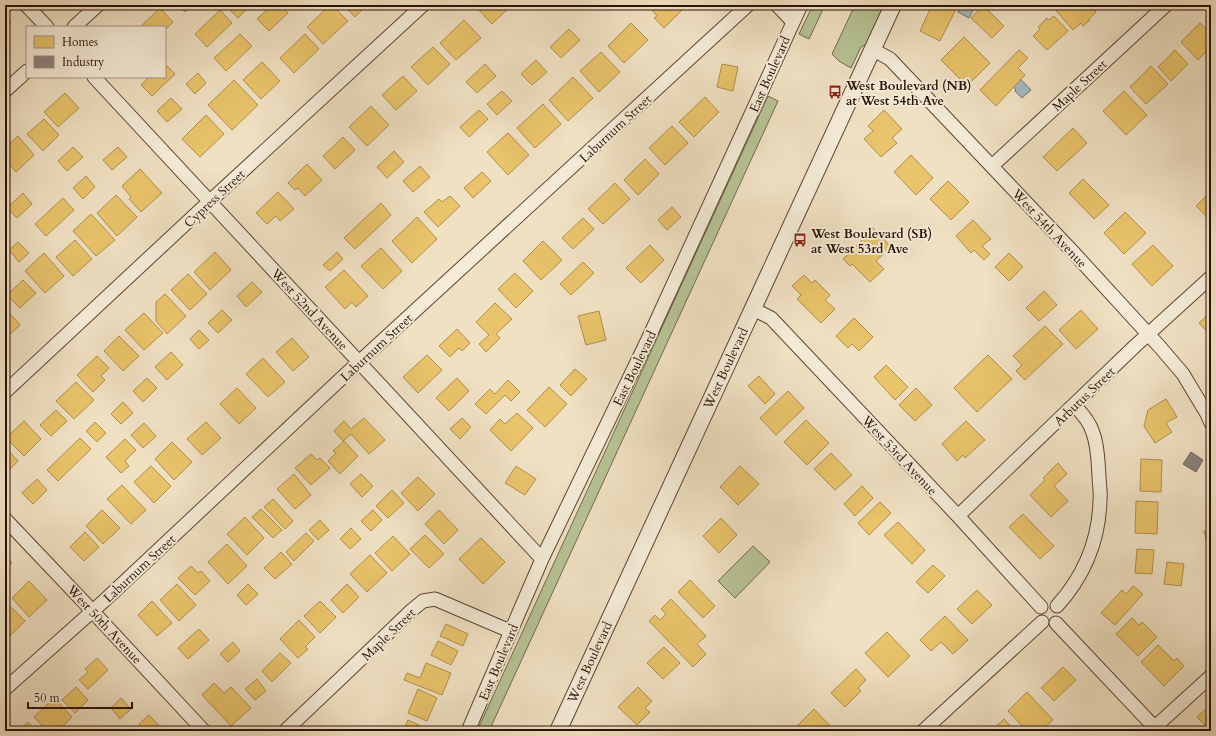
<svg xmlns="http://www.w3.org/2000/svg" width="1216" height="736" font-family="Cardo,serif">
<rect width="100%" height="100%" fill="#f0e1c3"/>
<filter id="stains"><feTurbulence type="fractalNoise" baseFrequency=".005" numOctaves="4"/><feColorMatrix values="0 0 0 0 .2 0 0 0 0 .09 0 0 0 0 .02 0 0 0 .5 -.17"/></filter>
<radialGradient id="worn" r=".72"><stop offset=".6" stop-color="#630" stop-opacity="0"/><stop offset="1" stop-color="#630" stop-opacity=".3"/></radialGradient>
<path fill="#b7c395" stroke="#706a4d" d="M813,5h12l-16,34 -10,-5z
M855,5h26v8l-14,31 -6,3 -10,21 -12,-7 -7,-7z
M768,96l10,5 -289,630h-12z
M753,546l17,16 -35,36 -17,-17z"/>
<path fill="#a1babf" stroke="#717675" d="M962,5h14l-7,13 -11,-6z
M1009,67l22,23 -9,8 -7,-7 1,-1 -14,-16z"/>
<path fill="#e9c46a" stroke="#b08e4c" d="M177,5h15l-7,7z
M229,5h22l-13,13 -11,-11z
M272,5h9l7,8 -19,18 -12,-12z
M330,5h2l16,16 -25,23 -16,-17z
M343,5h24l-12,12z
M476,5h31l3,2 -18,17 -17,-18z
M657,5h24l3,3 -20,20 -10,-10 3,-2 -5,-6z
M932,5h26l-18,36 -20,-10z
M983,5l21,21 -12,12 -21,-20z
M1055,5h35l6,7 -7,7 1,1 -7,6 -2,-3 -8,7 -20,-23z
M160,8l13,14 -8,8v-3h-25z
M220,10l12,13 -25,24 -12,-13z
M1054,16l14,15 -21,19 -14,-14 7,-7 -2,-2 9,-9 2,2z
M5,17l6,6 -6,7z
M464,20l17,18 -25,22 -16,-17z
M631,23l17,17 -24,23 -16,-17z
M1200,23l11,11v13l-13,13 -17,-18z
M569,29l11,11 -19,18 -11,-11z
M240,34l12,12 -26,25 -12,-13z
M305,34l14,15 -25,24 -14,-15z
M964,37l26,26 -23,23 -26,-26z
M433,47l17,17 -22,21 -17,-18z
M1019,50l9,8 -10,10 7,7 -29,31 -16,-16z
M1175,50l13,14 -17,17 -13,-14z
M601,52l19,20 -21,20 -19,-21z
M536,60l11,12 -15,13 -11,-11z
M262,62l18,19 -19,18 -18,-19z
M165,64l10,10 -23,22 -11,-11 8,-8h16z
M485,64l11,12 -19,17 -11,-11z
M722,64l16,3 -5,24 -16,-4z
M1151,66l17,18 -22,20 -16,-17z
M198,73l8,10 -11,11 -9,-10z
M403,76l14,15 -21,19 -14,-15z
M573,77l20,21 -25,23 -19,-21z
M234,80l24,25 -26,25 -24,-25z
M502,91l10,10 -15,14 -10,-11z
M1124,91l23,24 -21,20 -23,-24z
M65,93l14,15 -21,19 -14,-15z
M705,97l14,15 -25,25 -15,-15z
M171,98l11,11 -15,13 -10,-11z
M543,104l18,20 -26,24 -18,-20z
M371,106l18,19 -22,21 -18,-19z
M479,110l9,9 -19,18 -9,-10z
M884,110l18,19 -10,9 5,5 -16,14 -17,-18 9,-8 -5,-5z
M206,115l18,19 -24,23 -18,-18z
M44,119l15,16 -16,16 -16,-17z
M672,126l16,17 -23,22 -16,-17z
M1073,128l14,15 -30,28 -14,-14z
M508,133l21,22 -21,20 -21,-23z
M18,136l16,19 -18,17 -11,-12v-12z
M343,137l12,13 -20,19 -12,-13z
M73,147l10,10 -16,14 -9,-10z
M118,147l9,10 -15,13 -9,-10z
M394,151l10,11 -17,16 -10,-11z
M911,155l22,23 -17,17 -22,-23z
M645,159l14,15 -21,21 -14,-15z
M307,164l15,16 -17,16 -7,-8 -3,2 -7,-7z
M420,166l10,11 -17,15 -10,-11z
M5,169l6,6 -6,6z
M140,169l22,24 -21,19 -12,-13 2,-2 -9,-11z
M482,172l9,9 -18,17 -9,-10z
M86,176l9,11 -12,12 -10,-11z
M1083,179l26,26 -15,14 -25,-26z
M948,181l21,21 -18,18 -21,-21z
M615,183l15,16 -27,25 -15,-15z
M1211,191v30l-15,-15z
M278,192l16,17 -14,12 -4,-5 -9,8 -11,-11z
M23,193l9,11 -15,14 -10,-10z
M116,195l21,22 -20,19 -20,-23z
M450,196l10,10 -22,21 -14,-15 15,-13 3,3z
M63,198l11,12 -28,26 -11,-12z
M381,203l10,12 -36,34 -11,-11z
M672,207l9,10 -14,13 -9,-10z
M1125,212l21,21 -22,21 -20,-21z
M91,214l24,26 -19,16 -23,-25z
M417,217l20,22 -25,24 -20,-22z
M583,218l11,11 -21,20 -11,-11z
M5,220l5,5 -5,5z
M973,220l18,19 -9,7 8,8 -6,6 -10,-10 -3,3 -15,-17z
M871,226l20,21 -15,14 8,8 -14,13 -18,-18 -2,2 -7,-7 20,-20 -3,-3z
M75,240l17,19 -19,17 -17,-19z
M543,241l19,19 -21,20 -18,-19z
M18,242l11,11 -10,9 -10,-12z
M650,245l14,15 -23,23 -15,-15z
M1153,245l20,21 -21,20 -20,-22z
M381,248l21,23 -19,18 -22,-23z
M215,252l16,18 -21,20 -16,-18z
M337,252l6,7 -13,12 -7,-6z
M44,253l20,23 -19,17 -20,-22z
M1009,253l14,14 -14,14 -14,-14z
M583,262l11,11 -23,22 -11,-11z
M344,270l24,26 -12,11 -4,-5 -7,7 -20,-22z
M515,273l18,18 -17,17 -18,-19z
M188,274l19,20 -17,16 -19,-20z
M804,275l8,8 3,-3 15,15 -5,5 10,9 -14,14 -24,-24 4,-4 -9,-9z
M23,280l13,13 -16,15 -13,-13z
M252,282l10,10 -16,15 -9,-11z
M1044,291l13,14 -18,16 -13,-13z
M165,294l21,22 -19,18 -11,-13v-19z
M495,303l17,16 -16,15 4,4 -14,14 -7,-8 10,-9 -13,-13z
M5,308l15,17 -15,14z
M222,310l10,10 -14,13 -10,-10z
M1081,310l17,19 -22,20 -17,-19z
M599,311l7,29 -20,5 -8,-29z
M1211,312v24l-12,-13z
M144,313l19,20 -19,17 -19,-20z
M854,318l19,19 -14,14 -7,-7 -4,4 -12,-12z
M1045,326l18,18 -38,36 -9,-9 6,-6 -9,-9z
M457,329l13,14 -8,8 -3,-3 -9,9 -11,-11z
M199,330l10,10 -10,9 -9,-10z
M119,336l20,20 -16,15 -19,-20z
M292,338l17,19 -16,14 -17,-19z
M171,352l12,13 -16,15 -12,-13z
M427,355l15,15 -24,23 -15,-16z
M988,355l24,24 -35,33 -23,-24z
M97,356l12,12 -8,8 4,4 -12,12 -16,-17z
M263,358l22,24 -17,15 -22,-23z
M886,365l22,22 -13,13 -21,-23z
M575,369l12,10 -16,17 -11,-11z
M759,376l16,18 -10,10 -17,-18z
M147,378l10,10 -14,14 -10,-11z
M457,378l12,13 -20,20 -13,-13z
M508,380l12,12 -9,9 -6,-6 -19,19 -11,-10 15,-15 5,5z
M76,382l18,18 -20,19 -18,-18z
M549,387l18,17 -22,23 -18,-17z
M237,388l19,20 -17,16 -19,-20z
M916,388l16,17 -17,16 -16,-16z
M788,391l16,17 -28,27 -16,-17z
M1166,399l11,18 -11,6 6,9 -17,11 -11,-17 4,-16z
M123,402l10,11 -12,11 -10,-10z
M56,410l11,11 -16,15 -11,-11z
M517,413l16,15 -22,23 -21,-21 10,-11 5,5z
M364,418l21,22 -16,14 -18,-20 -8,7 -9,-10 10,-10 7,8z
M462,418l9,9 -11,12 -10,-10z
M806,420l23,23 -22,22 -23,-23z
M24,421l17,18 -17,17 -18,-18z
M966,421l19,19 -20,18 -2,-3 -6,6 -15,-17z
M95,422l11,11 -9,9 -11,-11z
M206,422l15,16 -19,17 -15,-16z
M144,423l12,13 -13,12 -12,-13z
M80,438l11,11 -33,32 -11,-11z
M125,439l11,11 -11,11 4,5 -8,7 -15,-16z
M344,441l14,15 -18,18 -12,-13 8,-8 -3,-2z
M172,442l20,20 -18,18 -19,-21z
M5,447l13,14 -13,13z
M831,453l21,22 -17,15 -21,-21z
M311,454l6,6 3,-2 10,10 -19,17 -16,-17z
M1141,459l21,1 -1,32 -21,-1z
M1058,463l9,11 -13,12 14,15 -17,16 -21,-22 15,-15 -2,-2z
M151,466l20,20 -17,17 -20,-21z
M516,466l20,13 -11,16 -20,-12z
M740,466l19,18 -21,21 -18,-18z
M294,474l17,21 -16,14 -18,-20z
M361,474l12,12 -11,11 -12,-13z
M418,477l17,17 -17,17 -17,-18z
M37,479l10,11 -14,14 -11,-11z
M122,485l24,25 -15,14 -24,-25z
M862,486l11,12 -18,18 -11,-12z
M392,490l12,13 -16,15 -12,-12z
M273,499l20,22 -8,8 -21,-22z
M1136,501l22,1 -1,32 -22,-1z
M880,502l11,11 -22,22 -11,-12z
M261,509l21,21 -9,8 -21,-21z
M102,510l18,18 -17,16 -17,-18z
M373,510l9,10 -11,11 -10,-10z
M439,510l19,20 -14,14 -19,-20z
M1023,514l31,32 -14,13 -31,-32z
M245,517l19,21 -17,17 -20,-21z
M721,518l16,17 -18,18 -16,-17z
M320,520l9,10 -11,10 -9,-10z
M898,522l27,28 -13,14 -28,-29z
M351,528l10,11 -11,10 -10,-10z
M1211,529v30l-7,-28z
M85,532l14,15 -15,14 -14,-14z
M306,533l8,8 -20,20 -8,-9z
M425,535l19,19 -15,14 -19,-19z
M393,536l17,18 -18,17 -17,-18z
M481,538l24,24 -22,22 -24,-25z
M227,544l20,22 -19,18 -20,-22z
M1137,549l17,1 -2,24 -17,-1z
M281,552l11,12 -17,15 -11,-11z
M5,555l7,8 -7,7z
M370,555l17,18 -20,19 -17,-18z
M1167,562l17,2 -3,22 -17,-2z
M933,565l12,11 -17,17 -12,-11z
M191,566l7,7 3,-2 9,10 -15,14 -17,-17z
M690,580l25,26 -12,12 -25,-26z
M29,581l18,19 -18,17 -17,-19z
M177,584l19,21 -17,16 -19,-21z
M248,584l10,10 -12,11 -9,-10z
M347,584l12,13 -16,16 -12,-13z
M1133,586l10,8 -28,31 -14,-12 21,-23 4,4z
M977,590l15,15 -20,19 -15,-15z
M671,599l35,37 -9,8 9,10 -13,13 -44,-46 6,-6 5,5 6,-6 -5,-5z
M5,601l20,20 -18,18 -2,-2z
M152,601l20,22 -15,13 -19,-21z
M320,601l16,16 -16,16 -16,-17z
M945,616l23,24 -15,14 -12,-12 -10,9 -11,-11z
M1132,618l7,7 3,-3 15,15 -19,19 -22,-22z
M299,620l16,17 -10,10 3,2 -10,9 -18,-19z
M446,624l22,10 -5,12 -23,-10z
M199,629l10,11 -21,19 -10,-11z
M887,632l23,24 -22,21 -23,-24z
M438,641l20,10 -7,14 -20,-10z
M233,642l7,9 -12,11 -8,-8z
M1158,645l16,16 3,-3 7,8 -20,20 -23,-24z
M664,647l16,16 -17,16 -16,-16z
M280,653l11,10 -19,19 -10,-11z
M97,658l11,12 -20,19 -9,-9 9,-8 -3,-3z
M426,663l25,10 -9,22 -38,-15 3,-7 13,5z
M1063,667l13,13 -22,21 -13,-13z
M856,669l10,11 -8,8 3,3 -16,16 -14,-14z
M257,679l9,12 -11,9 -10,-11z
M214,683l10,10 7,-6 20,21 -20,18 -29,-31z
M76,687l12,13 -13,13 -13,-13z
M638,687l14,14 -7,7 5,4 -13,13 -19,-18z
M418,689l19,9 -10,23 -19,-8z
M1027,692l26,28 -12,11h-14l-19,-20z
M54,698l18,19 -14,14h-11l-13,-14z
M121,698l10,11 -11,10 -9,-11z
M1211,704v27l-14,-14z
M814,709l21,22h-43z
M149,715l12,13 -4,3h-12l-6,-7z
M1004,719l11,12h-24z
M408,720l13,6 -2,5h-16z
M28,722l8,9h-18z"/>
<path fill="#8a817c" stroke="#6d5f58" d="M1191,452l12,8 -7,12 -13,-8z"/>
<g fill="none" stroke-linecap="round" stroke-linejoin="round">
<g stroke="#5c4434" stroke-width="15">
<path id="minor" d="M26,5l21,22
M777,5l16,17
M74,27l24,-22
M872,49l18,10 183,193 87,95 23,27 24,40 4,9
M94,77l448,482
M5,91l22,-20
M992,166l174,-161
M753,309l18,9 187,198 83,91
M5,392l191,-178 227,-209
M958,516l177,-170 76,-69
M5,519l76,80 123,132
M1057,606c28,-31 42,-65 43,-106 1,-8 -1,-16 -1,-24 -1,-14 -1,-30 -6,-43 -3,-11 -11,-20 -19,-28
M1056,623l102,108
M5,689l100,-89 240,-225 403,-370
M1155,727l56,-51
M285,731l55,-52 72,-69 11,-9 12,-2 75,32
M468,731l74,-172 107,-222 152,-332
M923,731l119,-109"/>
</g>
<g stroke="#5c4434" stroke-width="18">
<path id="tertiary" d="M558,731l335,-726"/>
</g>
<use href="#minor" stroke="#f5ecd8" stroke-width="13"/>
<use href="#tertiary" stroke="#f5ecd8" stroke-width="16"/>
</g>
<defs>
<g id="bus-bare" transform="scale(1.08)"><path d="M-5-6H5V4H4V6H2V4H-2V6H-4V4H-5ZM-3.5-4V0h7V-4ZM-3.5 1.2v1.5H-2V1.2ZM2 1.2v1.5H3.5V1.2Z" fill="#8f2418" stroke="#f5ecd8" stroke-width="2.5" paint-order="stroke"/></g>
</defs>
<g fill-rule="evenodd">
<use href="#bus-bare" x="835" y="92"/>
<use href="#bus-bare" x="800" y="240"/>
</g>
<g text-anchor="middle" stroke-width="4" stroke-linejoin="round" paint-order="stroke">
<g font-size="13" fill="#2a1005" stroke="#f5ecd8">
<text transform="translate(769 74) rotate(-66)" y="5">East Boulevard</text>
<text transform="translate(1079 85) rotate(-43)" y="5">Maple Street</text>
<text transform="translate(615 128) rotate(-43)" y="5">Laburnum Street</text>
<text transform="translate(214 198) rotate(-43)" y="5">Cypress Street</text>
<text transform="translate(1050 228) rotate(47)" y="5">West 54th Avenue</text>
<text transform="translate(310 309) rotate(47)" y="5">West 52nd Avenue</text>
<text transform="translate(376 347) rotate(-43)" y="5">Laburnum Street</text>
<text transform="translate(634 368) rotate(-64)" y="5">East Boulevard</text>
<text transform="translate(725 368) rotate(-65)" y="5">West Boulevard</text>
<text transform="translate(1084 396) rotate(-44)" y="5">Arbutus Street</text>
<text transform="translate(900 455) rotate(47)" y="5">West 53rd Avenue</text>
<text transform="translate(139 568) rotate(-43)" y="5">Laburnum Street</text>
<text transform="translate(105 624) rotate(47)" y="5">West 50th Avenue</text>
<text transform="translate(388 634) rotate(-44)" y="5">Maple Street</text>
<text transform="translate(498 662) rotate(-67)" y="5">East Boulevard</text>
<text transform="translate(589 662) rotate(-65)" y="5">West Boulevard</text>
</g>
<g font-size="13" font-weight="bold" fill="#2a1005" stroke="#f5ecd8" text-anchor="start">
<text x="846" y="90">West Boulevard (NB)<tspan x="846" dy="15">at West 54th Ave</tspan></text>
<text x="811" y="238">West Boulevard (SB)<tspan x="811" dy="15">at West 53rd Ave</tspan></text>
</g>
</g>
<rect width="1216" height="736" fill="none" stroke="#f0e1c3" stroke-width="20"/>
<rect x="6" y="6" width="1204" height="724" fill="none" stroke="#2a1005" stroke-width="2"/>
<rect x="10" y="10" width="1196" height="716" fill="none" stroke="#2a1005"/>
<rect x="26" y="26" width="140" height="52" fill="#f5ecd8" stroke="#a49484"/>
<rect x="34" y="36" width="20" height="12" fill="#e9c46a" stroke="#a49484"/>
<text x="62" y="46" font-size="12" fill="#2a1005">Homes</text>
<rect x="34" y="56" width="20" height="12" fill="#8a817c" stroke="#a49484"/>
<text x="62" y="66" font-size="12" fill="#2a1005">Industry</text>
<path d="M28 702v6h104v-6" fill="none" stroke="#2a1005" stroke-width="2"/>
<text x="34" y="702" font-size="12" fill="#2a1005" stroke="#f5ecd8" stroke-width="3" paint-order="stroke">50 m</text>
<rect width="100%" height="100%" filter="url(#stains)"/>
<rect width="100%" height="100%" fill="url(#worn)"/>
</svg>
